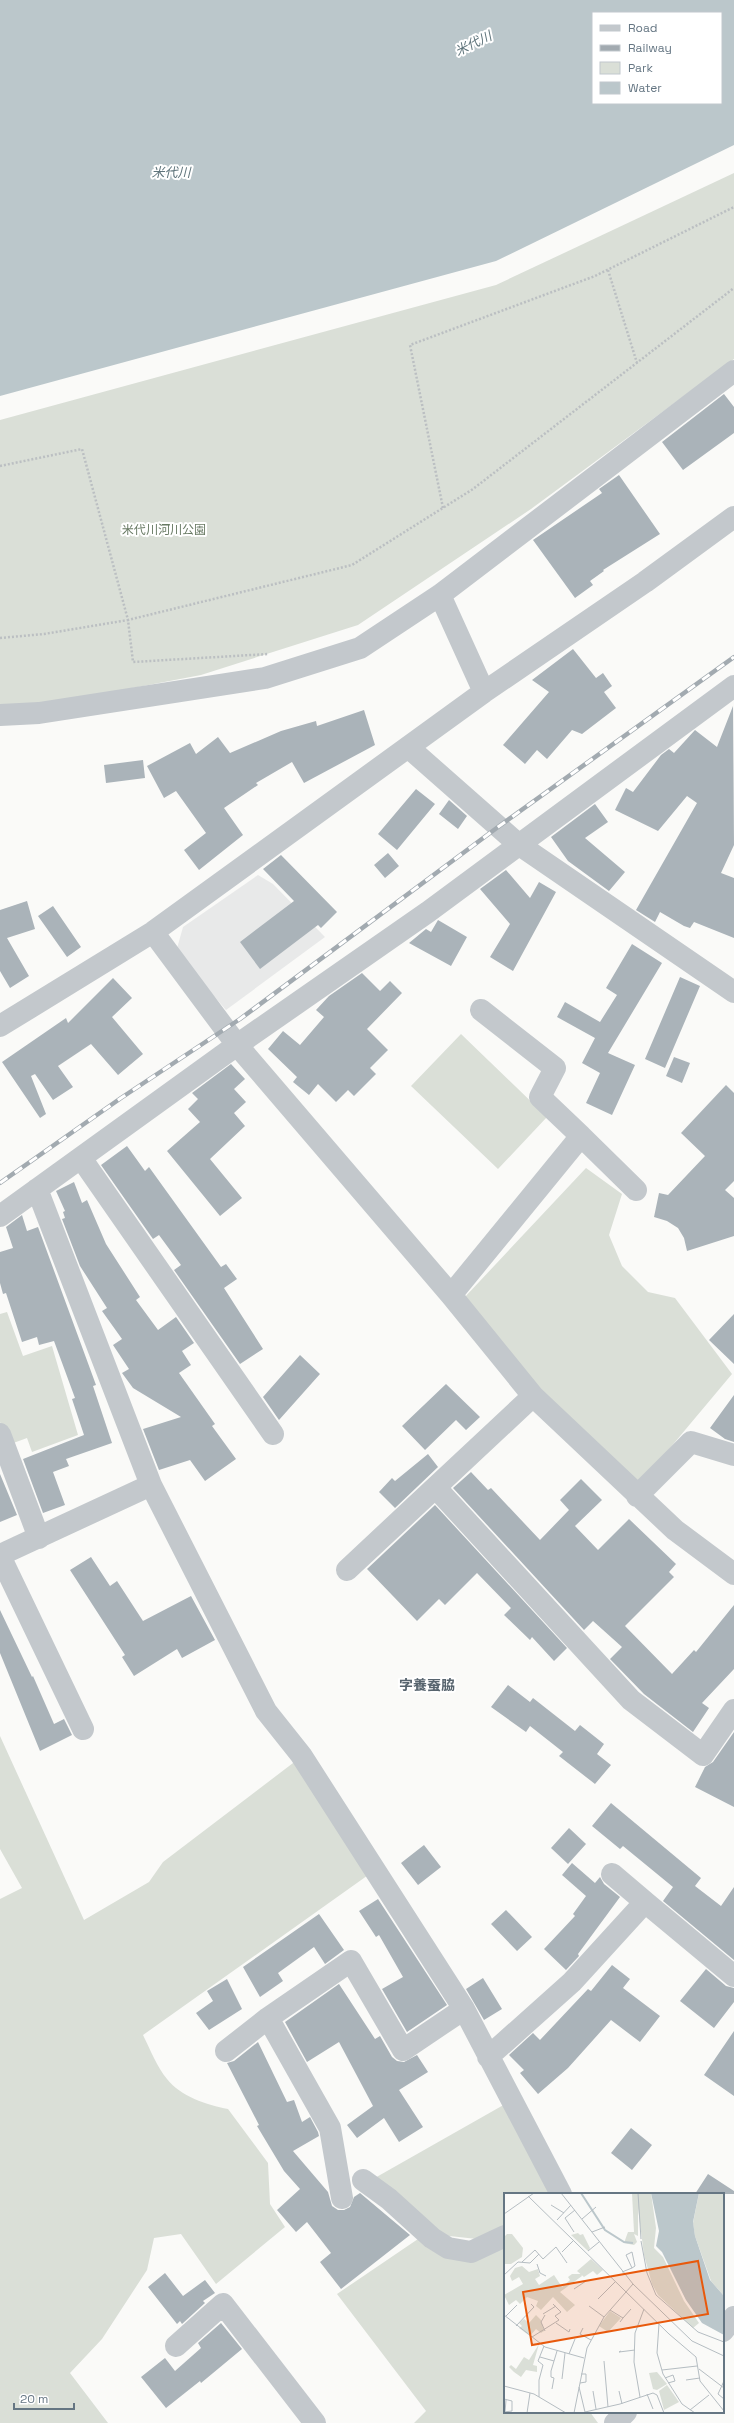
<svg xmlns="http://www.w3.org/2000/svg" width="734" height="2423" font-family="'Space Grotesk','Noto Sans JP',sans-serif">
<rect width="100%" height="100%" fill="#fafaf8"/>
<path fill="#e8e9e9" d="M258,875l15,9 52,53 -99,73 -50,-58 7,-25z"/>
<path fill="#dadfd7" d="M734,173v186l-203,150 -173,116 -157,50 -168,32 -33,1v-288l496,-135z
M461,1034l86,83 -49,52 -87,-83z
M586,1168l36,26 -13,41 13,31 26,26 27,6 57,76 -93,111 -102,-94 -73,-93z
M7,1312l16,44 29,-10 26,89 -46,17 -5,-14 -19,7 -8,-23v-108z
M0,1736l84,184 65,-38 14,-20 134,-102 74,113 -228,162c7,14 14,32 24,44 13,17 40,26 61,30l40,54 2,41 15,23 -69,57 -35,-50 -27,4 -7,32 -45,69 -32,34 38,50h-108v-524l22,-11 -22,-39z
M507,2103l46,91h-48v32l-28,13 -37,-4 -67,-56z
M418,2239l87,5v168h85l8,11h-184l12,-12 -89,-117z"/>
<path fill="#bbc7cb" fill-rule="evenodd" d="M0,0h734v145l-238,116 -496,135zM593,13h128v90h-128z"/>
<path fill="#aab3b9" d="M724,394l10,13v26l-51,37 -21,-28z
M619,475l41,59 -57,36 1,1 -14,10 3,4 -18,13 -42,-58 69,-47 -3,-4z
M573,649l23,29 7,-5 9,13 -8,6 12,16 -34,26 -10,-4 -25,29 -10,-9 -12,14 -22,-19 46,-53 -17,-12z
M733,706l1,139 -13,28 13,5v60l-40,-16 -4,6 -6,-2 -24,-14 -5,10 -19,-12 61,-107 -10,-7 -29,35 -43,-21 11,-22 7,4 28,-37 8,-6 5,4 21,-23 22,17z
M364,710l11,35 -71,38 -12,-21 -36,21 2,2 -34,23 19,27 -44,35 -15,-20 22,-17 -30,-42 -12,7 -17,-32 43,-23 6,11 22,-17 12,16 51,-22 35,-10 1,5z
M143,760l2,18 -39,5 -2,-18z
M416,789l19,15 -38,46 -19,-16z
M449,800l18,16 -9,13 -19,-15z
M595,804l13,18 -23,16 40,34 -16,19 -41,-30 -17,-24z
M388,853l11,13 -14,12 -11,-13z
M281,855l56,57 -16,16 -3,-3 -58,44 -20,-27 54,-41 -31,-32z
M506,870l24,28 9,-16 17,10 -43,79 -23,-14 20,-33 -30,-35z
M27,901l8,28 -28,9 22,38 -19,12 -10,-17v-61z
M53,906l28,41 -14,10 -29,-41z
M438,920l29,17 -16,29 -42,-23 17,-14 5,3z
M632,944l30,19 -54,90 27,12 -23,50 -26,-12 14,-30 -18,-10 13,-25 -38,-21 8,-15 35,20 17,-27 -11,-7z
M362,973l18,18 10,-10 12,12 -35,36 21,21 -18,18 6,6 -22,22 -6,-6 -12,12 -18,-18 -9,11 -16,-13 4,-5 -29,-28 15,-18 17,14 24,-28 -8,-7 13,-14z
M680,977l20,9 -35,82 -20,-9z
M113,978l19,20 -20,19 31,37 -25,21 -27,-31 -33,22 15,21 -20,13 -18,-26 -4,2 15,38 -6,4 -38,-56 64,-44 2,5z
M674,1057l16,6 -8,20 -16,-7z
M231,1064l14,15 -11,10 12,13 -12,11 11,13 -35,33 32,39 -22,18 -53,-65 33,-29 -12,-13 10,-10 -6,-6z
M726,1085l8,8v88l-9,9 9,8v38l-47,15 -3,-13 -6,-10 -11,-7 -13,-4 5,-24 9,2 37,-39 -24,-23z
M127,1146l18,25 4,-4 72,100 5,-3 11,15 -13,9 39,61 -23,15 -66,-94 7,-5 -22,-30 -6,4 -52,-74z
M74,1182l8,21 5,-3 19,44 34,53 -4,3 22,30 18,-13 18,26 -12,8 9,14 -12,8 36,51 -3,2 24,33 -31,22 -15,-21 -31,10 -16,-41 38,-12 -48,-29 -11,-15 7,-4 -16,-24 9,-6 -20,-28 5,-3 -27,-42 -18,-47 3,-1 -2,-6 2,-1 -9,-20z
M22,1215l5,16 11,-4 58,158 -3,1 19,57 -46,16 3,7 -16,6 12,33 -22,8 -20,-54 61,-24 -12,-36 3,-1 -21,-57 -15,4 -2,-8 -15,5 -16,-49 -3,1 -3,-11v-31l13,-4 -7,-21z
M734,1314v50l-25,-24z
M300,1355l20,19 -41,46 -16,-23z
M446,1384l34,33 -14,13 -10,-10 -31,30 -23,-24z
M734,1395v47l-9,-3 -15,-11z
M428,1454l10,13 -43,41 -16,-16 13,-14 3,3z
M471,1472l17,18 3,-2 49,52 29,-30 -9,-10 21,-21 21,21 -27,26 23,24 31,-31 47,45 -7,8 5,5 -49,49 47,48 22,-24 2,2 38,-47v64l-32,34 7,5 -16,24 -49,-38 -34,-35 12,-12 -29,-26 -9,9 -131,-142z
M0,1474l17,41 -17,7z
M435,1505l132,143 -13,13 -22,-24 -2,3 -26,-25 7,-7 -34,-35 -32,32 -6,-6 -22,22 -50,-52z
M91,1557l19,29 7,-5 26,40 48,-25 24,44 -33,18 -5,-9 -43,27 -12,-19 3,-2 -55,-85z
M0,1610l32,67 1,-1 21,48 10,-5 8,16 -32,16 -40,-98z
M508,1685l22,17 3,-4 42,33 5,-6 24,19 -7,10 14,11 -16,19 -36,-28 4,-4 -33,-26 -4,6 -35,-25z
M734,1732v75l-39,-20 10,-20 8,-5z
M611,1803l90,75 -6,8 26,20 13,-19v73l-71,-59 10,-14 -50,-41 -3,3 -28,-23z
M569,1828l17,16 -18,20 -17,-16z
M424,1845l17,22 -23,18 -17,-22z
M572,1863l23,20 5,-6 4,7 16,13 -42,57 1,2 -13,14 -22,-21 31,-33 -2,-2 13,-18 -24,-21z
M378,1899l69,106 -40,27 -25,-43 21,-12 -24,-42 -3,2 -17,-26z
M506,1910l26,27 -15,14 -26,-27z
M319,1914l25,36 -19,14 -11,-17 -36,26 5,8 -23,16 -17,-30z
M612,1965l18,14 -7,9 37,28 -20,26 -29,-22 -43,48 -30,26 -18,-21 4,-3 -15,-15 24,-22 7,7 48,-51 3,2z
M706,1969l20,17 8,2v14l-20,26 -34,-27z
M483,1978l19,31 -18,11 -18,-31z
M227,1979l15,30 -33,21 -13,-17 17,-12 -6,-10z
M339,1984l36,55 5,-3 12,21 5,4 7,1 13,-7 11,17 -29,18 24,37 -24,15 -15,-24 -27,20 -10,-13 26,-19 -34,-64 -32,20 -22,-40z
M734,2031v65l-30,-21z
M258,2042l29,60 7,-2 8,22 8,-5 8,15 1,4 -26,15 35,41 4,14 6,4h6l6,-3 4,-10 6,-4 50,42 -69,54 -21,-27 11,-9 -24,-31 -11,10 -19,-22 23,-21 -16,-18 -27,-45 2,-1 -32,-62 7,-2z
M631,2128l21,17 -20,25 -21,-17z
M708,2174l26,17v3h-39z
M165,2273l18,23 22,-16 10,13 -12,8 2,2 -23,21 -2,-3 -3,3 -29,-37z
M221,2323l21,26 -41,34 -1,-2 -34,27 -25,-31 24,-19 10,13 26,-23 -3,-5z"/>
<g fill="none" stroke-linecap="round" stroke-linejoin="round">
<path stroke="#bbbfc2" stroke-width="2.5" stroke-dasharray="2 2" stroke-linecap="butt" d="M608,270l29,93
M0,466l82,-17 46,171 224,-55 121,-76 261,-201
M443,508l-33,-163 185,-69 139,-69
M0,638l44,-4 84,-14 5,42 135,-8"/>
<path stroke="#c3c8cc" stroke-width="22" d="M440,595l44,97
M0,715l39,-2 226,-35 95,-30 80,-53 294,-224
M408,747l110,97 216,148
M153,932l84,113 214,250 82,101 142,134 59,44
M481,1010l74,58 -15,29 41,39
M0,1026l153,-94 331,-240 161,-110 89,-65
M81,1158l192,276
M37,1189l114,296 115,226 35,44 163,254 97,185
M0,1216l237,-171 191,-133 306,-226
M451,1295l130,-159 55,54
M0,1434l39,104
M436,1488l195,212 72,55 31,-45
M637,1496l54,-54 43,13
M0,1555l151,-70
M0,1556l83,173
M347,1570l186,-174
M645,1902l89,74
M268,2018l62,110 12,70
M226,2051l42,-33 83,-57 52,89 61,-41
M488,2057l84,-75 73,-80 -33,-28
M363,2180l26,19 43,39 16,10 23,4 34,-16
M723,2331l11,-14
M176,2346l47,-42 92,119
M615,2423l11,-11"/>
<g stroke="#a2aab0" stroke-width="4.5">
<path id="rail" d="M0,1183l121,-85 119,-79 258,-192 236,-170"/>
</g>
<use href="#rail" stroke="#fff" stroke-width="3" stroke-dasharray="9" stroke-linecap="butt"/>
</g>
<g text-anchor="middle" stroke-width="4" stroke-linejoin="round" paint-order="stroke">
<g font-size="12" fill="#687a64" stroke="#fff">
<text x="164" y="534">米代川河川公園</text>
</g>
<g font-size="13" font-style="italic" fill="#60757c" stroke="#fff">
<text transform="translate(473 43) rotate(-26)" y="5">米代川</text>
<text x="171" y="177">米代川</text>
</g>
<g font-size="14" font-weight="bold" fill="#57646e" stroke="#fff">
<text x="427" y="1690">字養蚕脇</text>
</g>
</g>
<g transform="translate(504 2193)">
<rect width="220" height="220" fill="#fafaf8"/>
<path d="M128,0h19l5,35 -2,20 9,9 21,44 15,22 -6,5 -35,-33 -6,-11 -8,-29 -6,-47v28l-4,-2 3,8 -3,3 -10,-2 4,-11h6zM195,0h25v103l-13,-15 -16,-45 -2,-13zM74,40l2,2 3,-1 7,14 -2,3 -17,-16zM3,41h5l11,14 -1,9 -11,7h-7v-27zM87,66l12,11 -6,5 -4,-4 -9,6 -7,-6zM18,73l7,6 9,-3 2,7 -5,3 4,6 15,-10 8,12 8,-7 -2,-3 4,-3h9l1,2 -22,16 15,13 -8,7 -14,-15 -12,13 -5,-4 2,-5 -11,-4 -7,7 -4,-4 -7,5 -5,-10 19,-11 -4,-7 -7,4 -2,-5 5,-8zM106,118l11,7 -13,14 -9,-6zM32,122l5,5 3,11 -3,2 -5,-4 -6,7 -11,-8 3,-2 -3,-3 5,-4 5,4zM35,151l-6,21 4,1v6l-11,-2 -5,7 -7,-5 -5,-5 2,-2 5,4 8,-12 5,3zM153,179l10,12 -10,6 -4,-1 -4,-16zM163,192l12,17 -15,8 -5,-19z" fill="#dadfd7"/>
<path d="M147,0h48l-6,29 2,14 15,44 14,16v39l-22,-12 -16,-23 -24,-48 -6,-6 3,-15z" fill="#bbc7cb"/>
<path fill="none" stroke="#bbc7cb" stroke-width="2" d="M77,0l24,37 19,12 9,1"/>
<path fill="none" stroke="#b5bdc2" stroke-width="1" d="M57,0l72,91 59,57 32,15M134,0l3,46M24,3l141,138 27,23 4,24 24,30M47,12l13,8M0,21l30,-21M78,26l14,-12M53,27l14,-15M70,39l-9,-14 10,-8M88,39l13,-5M137,48l6,32 9,22 42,37 26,10M84,58l11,-9M58,59l11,-11M18,69l13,-12 8,9 13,-12 11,16M33,71l3,9 6,3M118,79l10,-4 3,-2 -3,-14 -6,3 6,13M0,82l14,-13 12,1 9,-9M70,96l12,-8M94,106l17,-17M85,113l15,11M106,117l13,8 -3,4M39,121l13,-8M0,122l41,32 39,11M2,123l11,-11M119,125l8,-9M52,130l13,9 1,-3M155,131l-2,29 6,21 19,30 13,9M12,133l18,-19 -3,-3M79,135l-3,6 11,6M41,138l-4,-9 4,-7M28,144l27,-17 -4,-4 6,-4 -8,-8M117,158l-2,1 16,-2M65,161l6,-15M36,164l14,4M100,168l4,46M195,176l25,19M158,177l35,-4M161,185l8,-3 2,6 -7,2M58,186l3,-26M182,187l14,-2M220,188l-6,13 6,5M76,190l6,-1v-8h-5M0,193l30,8 32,19M75,194l6,25M48,196l2,-11 -3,-1v-6l6,-20M89,198l3,18M115,198l3,13M143,201l6,15M35,204v-17l4,-15 -5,-4 6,-15M136,204l-6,-35 1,-29 9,-24M0,206l8,2v10l-8,1M186,217l19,-15M1,219l1,-12M81,219l35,-8 33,-11 4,2 7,18M23,220l3,-20M70,220l13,-65 17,-31 29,-33"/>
<path fill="#e8590c" fill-opacity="0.15" stroke="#e8590c" stroke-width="2" d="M194,68l10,53 -176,31 -9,-53z"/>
<rect width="220" height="220" fill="none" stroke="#657683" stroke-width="2"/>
</g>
<rect x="592" y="12" width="130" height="92" fill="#ffffff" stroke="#c1c8cd"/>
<rect x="600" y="25" width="20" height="6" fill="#c3c8cc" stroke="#c1c8cd"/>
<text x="628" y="32" font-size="12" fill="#657683">Road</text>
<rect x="600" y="45" width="20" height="6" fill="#a2aab0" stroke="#c1c8cd"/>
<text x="628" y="52" font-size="12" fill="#657683">Railway</text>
<rect x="600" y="62" width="20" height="12" fill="#dadfd7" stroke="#c1c8cd"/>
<text x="628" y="72" font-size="12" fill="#657683">Park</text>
<rect x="600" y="82" width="20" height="12" fill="#bbc7cb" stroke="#c1c8cd"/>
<text x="628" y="92" font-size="12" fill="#657683">Water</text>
<path d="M14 2403v6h60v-6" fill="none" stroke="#657683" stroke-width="2"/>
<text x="20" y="2403" font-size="12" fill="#657683" stroke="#ffffff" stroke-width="3" paint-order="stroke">20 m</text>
</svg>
